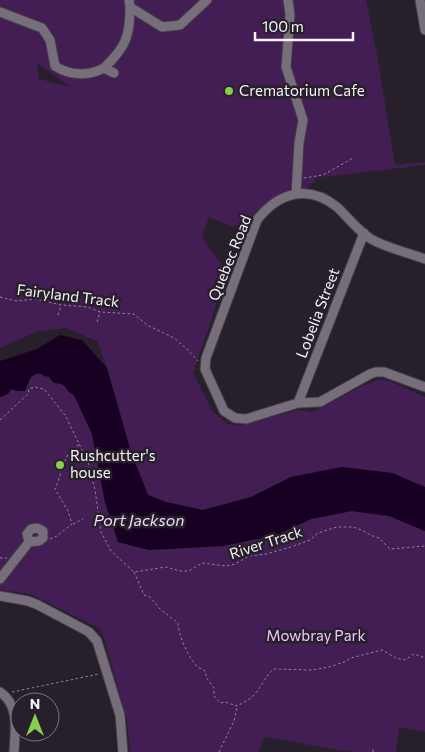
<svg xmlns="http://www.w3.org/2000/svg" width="425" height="752" font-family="Commissioner,sans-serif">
<rect width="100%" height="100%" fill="#27202a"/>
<path fill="#431e54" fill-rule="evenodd" d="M0,0h366l12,60 17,105 30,-3v3l-102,12 -1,-3 -18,17 -29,9 -28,20 -14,7 -24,-10 -7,19 6,11 17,21 -11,44 -21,61 20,39 15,12 14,1 57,-15 13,2 52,-27 17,-6 8,2 36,16v90l-33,-14 -50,-6 -51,10 -40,20 -48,13 -37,-8 -18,-7 -17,-43 -24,-84 -10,-27 -32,-13 -26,3 -39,17zM37,63l34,24 -32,-8z
M38,373l10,3 6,7c16,1 9,7 20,12l18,39 13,68 13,40 31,8 74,-4 54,-11 34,-16 41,-8 37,5 36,15v201l-26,-5 -3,25h-45l-87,-15 -5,15h-129l-3,-32 -23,-82 -4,-9 -69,-35 -31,-4v-193l8,-3 3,-5 6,2 14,-15z"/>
<path fill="#170022" d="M60,335l22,5 25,28 24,84 17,43 18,7 37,8 48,-13 40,-20 51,-10 50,6 33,14v44l-36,-15 -37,-5 -41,8 -34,16 -54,11 -74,4 -31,-8 -13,-40 -13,-68 -18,-39c-11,-5 -4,-11 -20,-12l-6,-7 -3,1c-5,-5 -8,-4 -14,0l-6,14h-8l-6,-2 -3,5 -8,3v-36l37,-12z"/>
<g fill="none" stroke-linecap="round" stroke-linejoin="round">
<g stroke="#433d46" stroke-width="11">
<path id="minor" d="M129,0l1,7 32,20 18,-2 27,-25
M288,0l2,15 -4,52 17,53 -4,23 -3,51
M420,0l5,30
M0,12l42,16 8,12 5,26c15,10 34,10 49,2
M114,73l-10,-5c22,-21 26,-32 26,-61
M425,259c-16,-6 -41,-12 -54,-20 -13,-8 -23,-22 -34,-32 -29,-23 -58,-15 -80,13l-51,138 -1,11 19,42 11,7 11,1 52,-16 22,-1 50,-28 6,-2h8l41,15
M298,403l66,-170
M0,579l29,-37 10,-1 4,-3v-7l-6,-3 -6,1 -4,5 2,8
M0,596l28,5 10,4 51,27 8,9 23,74 3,37
M0,692c20,13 15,39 14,60"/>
</g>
<path stroke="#8e8890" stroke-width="1" stroke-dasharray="2.5 2.5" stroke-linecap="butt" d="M304,178l19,-3 30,-17
M0,297l16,4 19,-2 26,6 27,2 12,5 34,2 13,11 27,13 13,11 11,12
M58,315l3,-9
M97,322l3,-10
M0,420l28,-26 1,-5 6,-2 9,2 21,26 23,47 7,28 6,42 10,19 23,21 32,-5 14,4h9l13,-8 24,3 9,-2 14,-8 17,-2 25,-7 19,-7 8,-7 19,-6h16l11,4 6,4 9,3 11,11 35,-3
M73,524l10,-5
M50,539l7,-3 15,-12 -4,-13 -13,-22c7,-15 8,-37 24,-44
M0,558h7
M134,572l10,23 6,2 10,12 18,14c1,13 9,32 18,42 3,4 6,3 10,7v5l8,11v8l6,7 5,-1 12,4c6,-3 12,-6 17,-11 8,-9 11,-19 20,-26l38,1 17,-3 15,-5 7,-4 31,-8 14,8 9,2 9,-6 11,4
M12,692l87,-18
M219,752l15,-31 3,-14
M373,752v-3"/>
<use href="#minor" stroke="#766e7a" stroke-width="9"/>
</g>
<g fill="#85cf4c" stroke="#27202a" stroke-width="2">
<circle cx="229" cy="91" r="5"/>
<circle cx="60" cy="465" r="5"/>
</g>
<g text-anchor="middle" stroke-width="5" stroke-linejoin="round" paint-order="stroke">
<g font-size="15" fill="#f7f2f9" stroke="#27202a" text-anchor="start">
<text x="239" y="96">Crematorium Cafe</text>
<text x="70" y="461">Rushcutter's<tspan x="70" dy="17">house</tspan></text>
</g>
<g font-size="15" fill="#f7f2f9" stroke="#27202a">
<text transform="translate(230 258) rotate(-68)" y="5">Quebec Road</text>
<text transform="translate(68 296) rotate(7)" y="5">Fairyland Track</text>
<text transform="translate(318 313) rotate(-69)" y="5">Lobelia Street</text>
<text transform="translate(266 543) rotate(-18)" y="5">River Track</text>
</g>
<g font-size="15" fill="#edcbff" stroke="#27202a">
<text x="316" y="641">Mowbray Park</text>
</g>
<g font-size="16" font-style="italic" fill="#f0d9fc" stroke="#27202a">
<text x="139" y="526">Port Jackson</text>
</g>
</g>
<g transform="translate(35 717)"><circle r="24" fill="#27202a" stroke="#7a747d"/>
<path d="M0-4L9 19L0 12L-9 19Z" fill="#85cf4c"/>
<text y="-8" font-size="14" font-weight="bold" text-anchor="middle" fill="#f7f2f9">N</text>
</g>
<path d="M255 32v8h98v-8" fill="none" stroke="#f7f2f9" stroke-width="2.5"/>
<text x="262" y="32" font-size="15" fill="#f7f2f9" stroke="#27202a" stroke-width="4" paint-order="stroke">100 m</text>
</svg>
